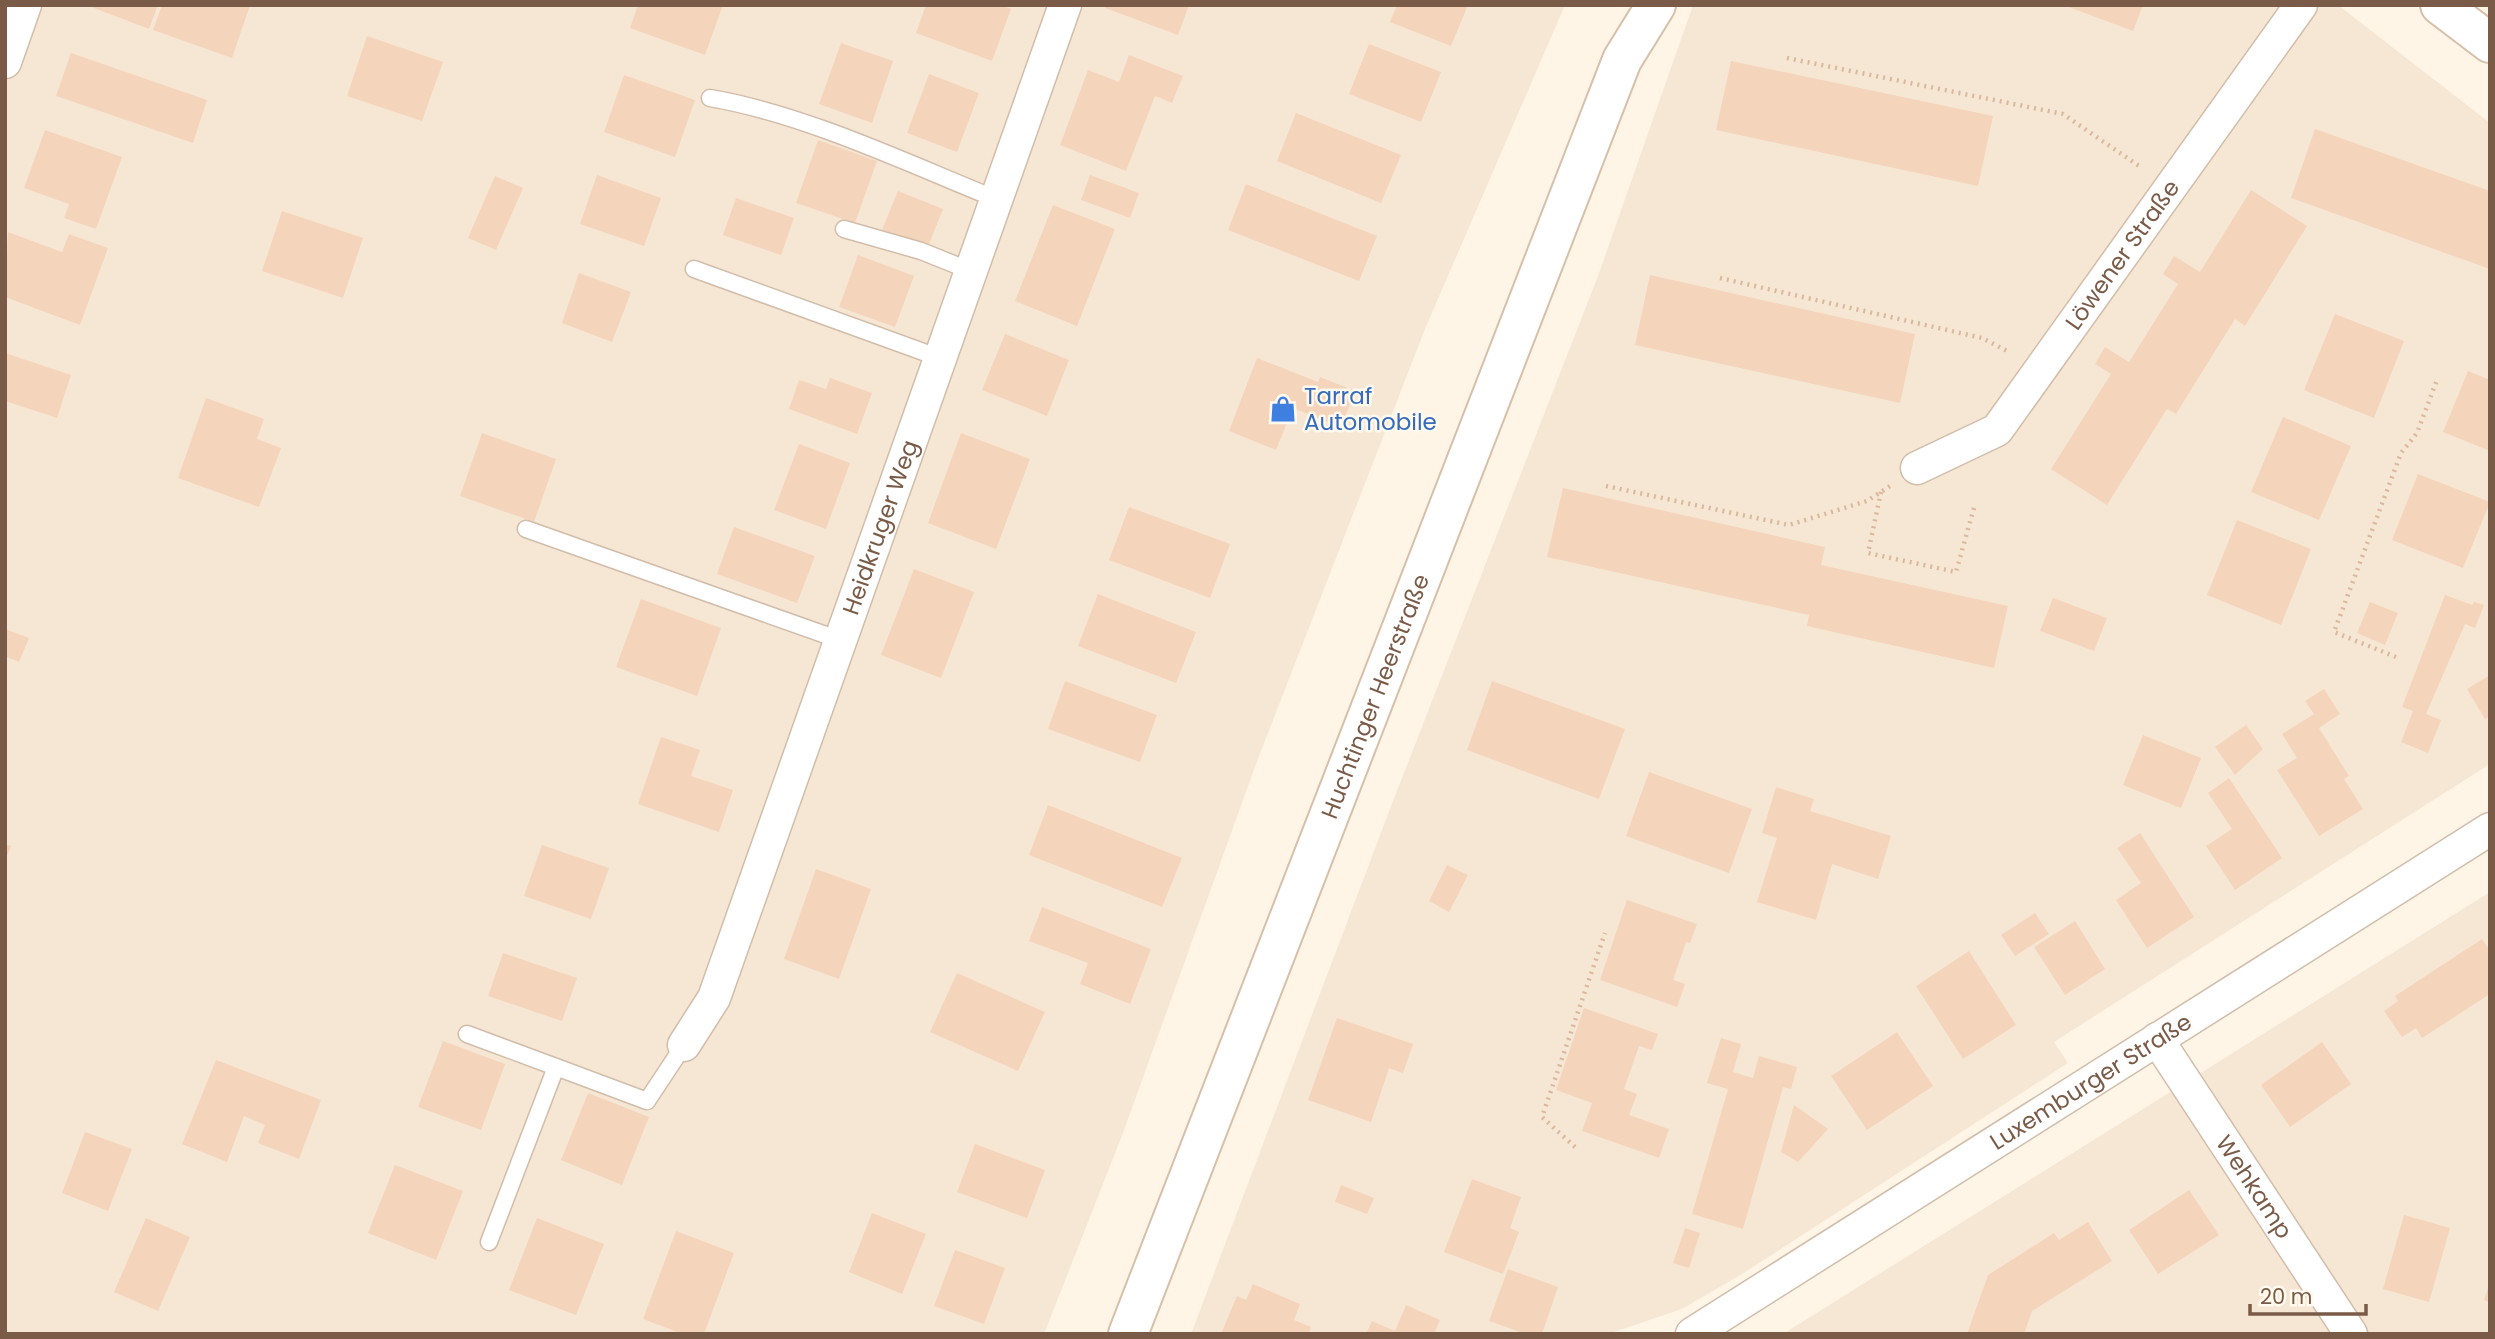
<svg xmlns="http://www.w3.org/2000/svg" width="2495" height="1339" font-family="Poppins,sans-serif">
<rect width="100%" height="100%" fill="#fef5e6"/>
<path fill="#f6e7d4" d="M5,5h1560l-140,324 -169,435 -133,369 -79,201h-1039z
M1693,5h645l152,118v641l-436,278 14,21 -326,211 -60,35 -74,25h-417l202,-533 205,-525z
M2490,892v442h-707l456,-285z"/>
<path fill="#f5d4bc" d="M86,5h72l-9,24z
M162,5h88l-18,53 -79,-28z
M638,5h85l-18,50 -75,-27z
M926,5h75l10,4 -19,52 -76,-28z
M1106,5h83l-11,30 -73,-27z
M1397,5h71l-17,41 -61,-24z
M2063,5h80l-10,26z
M367,36l76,26 -21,59 -75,-25z
M841,43l52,18 -21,62 -53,-19z
M1369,44l72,28 -20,50 -72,-28z
M71,53l136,47 -14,43 -137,-47z
M1129,55l54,21 -11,27 -17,-7 -29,75 -66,-26 28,-75 31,12z
M1731,61l262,55 -15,70 -262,-56z
M929,74l50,19 -22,59 -50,-19z
M624,75l71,25 -20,57 -71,-25z
M1296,113l105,42 -20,48 -104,-42z
M2315,129l175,62v78l-199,-71z
M45,130l77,27 -26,72 -32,-11 5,-14 -45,-16z
M818,140l59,21 -22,62 -59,-20z
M597,175l64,23 -17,48 -64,-22z
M1090,175l49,18 -9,25 -49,-18z
M495,176l28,12 -27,62 -28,-12z
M1246,184l131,52 -18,45 -131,-51z
M2251,190l56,36 -62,100 -10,-7 -59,95 -9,-5 -60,96 -56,-36 60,-95 -16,-10 10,-17 24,15 49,-78 -15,-10 11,-18 26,16z
M898,191l45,18 -16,40 -46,-17z
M736,198l58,20 -13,37 -58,-20z
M1053,205l62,24 -38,97 -62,-25z
M282,211l81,27 -20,60 -81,-27z
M8,232l54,20 7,-18 39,14 -28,77 -75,-28z
M858,255l56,21 -19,51 -56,-20z
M579,273l52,19 -19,50 -50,-19z
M1650,275l265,59 -15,69 -265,-58z
M2335,314l69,27 -30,77 -70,-28z
M1005,334l64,26 -22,56 -65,-26z
M5,353l66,22 -14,43 -52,-17z
M1257,358l61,24 2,-5 35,14 -14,36 -48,-19 -17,42 -47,-19z
M2468,371l22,9v71l-47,-19z
M830,378l42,15 -15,41 -68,-25 10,-29 27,9z
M206,398l58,21 -7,20 24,9 -22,59 -81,-29z
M2283,417l68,29 -32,74 -68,-28z
M482,433l74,26 -22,63 -74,-26z
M961,433l69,26 -34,90 -68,-26z
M799,444l51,19 -24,66 -52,-19z
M2418,474l72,28 -27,66 -71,-28z
M1563,488l262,59 -4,18 187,41 -14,62 -187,-42 2,-11 -262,-58z
M1129,507l101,37 -20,54 -101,-38z
M2237,520l74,29 -30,76 -74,-30z
M734,527l81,29 -18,47 -80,-29z
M914,569l60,23 -33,86 -60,-23z
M1098,594l98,38 -20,51 -98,-37z
M2445,595l27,10 2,-3 10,3 -9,23 -10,-4 -39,90 15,6 -13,33 -27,-11 12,-31 -11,-4z
M2053,598l54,20 -13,33 -54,-20z
M641,599l80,29 -24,68 -81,-29z
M2370,602l28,11 -13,32 -28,-12z
M5,629l24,9 -10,24 -14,-6z
M2490,675v41l-5,3 -18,-30z
M1065,681l92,34 -17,47 -92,-33z
M1492,681l133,48 -26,70 -132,-49z
M2324,689l16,25 -21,14 30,48 -5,3 19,30 -44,27 -42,-66 20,-12 -15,-24 32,-20 -9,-13z
M2246,725l17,24 -28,26 -20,-28z
M2143,735l58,23 -20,50 -58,-23z
M661,737l39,13 -9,26 42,14 -14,42 -81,-28z
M1649,772l103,37 -23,64 -103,-37z
M2229,778l53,80 -47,32 -29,-44 26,-17 -24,-36z
M1776,787l38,12 -4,12 81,25 -13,43 -46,-15 -16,56 -59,-18 20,-64 -15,-5z
M1048,805l134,53 -20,49 -133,-52z
M2140,833l54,84 -47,31 -31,-48 25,-17 -24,-35z
M5,844l6,2 -6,15z
M542,845l67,23 -18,51 -67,-23z
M1447,865l21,10 -19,37 -20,-11z
M816,869l55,20 -32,90 -55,-20z
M1627,900l70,24 -7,19 -4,-1 -13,38 12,4 -8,23 -77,-27z
M1042,907l109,42 -21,55 -50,-20 8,-21 -59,-22z
M2035,913l14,21 -34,22 -14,-21z
M2075,921l30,48 -40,26 -31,-48z
M2482,939l8,12v43l-68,44 -6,-10 -14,9 -18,-26 14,-10 -3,-5z
M1969,951l47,74 -53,34 -47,-73z
M503,953l74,25 -15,43 -74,-25z
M957,973l88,39 -27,59 -88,-39z
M1584,1008l74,26 -6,16 -13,-4 -15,43 13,5 -8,21 40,14 -10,29 -77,-27 10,-28 -36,-13z
M1337,1018l76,26 -10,29 -14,-5 -18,54 -63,-22z
M1897,1032l36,54 -66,44 -36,-54z
M1721,1038l20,6 -8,28 20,6 6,-22 38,11 -6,22 -8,-2 -40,142 -51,-15 36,-125 -21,-6z
M443,1041l62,23 -24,66 -63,-23z
M2322,1042l29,42 -61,43 -29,-42z
M216,1060l105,40 -22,59 -41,-16 7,-18 -21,-9 -17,46 -45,-18z
M588,1093l61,24 -27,68 -61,-25z
M1794,1105l34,24 -30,33 -17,-10z
M85,1132l47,17 -24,62 -46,-18z
M975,1144l70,26 -18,48 -70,-26z
M395,1165l68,26 -27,69 -68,-27z
M1472,1179l49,18 -11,31 9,4 -16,42 -59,-22z
M1341,1185l33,13 -7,16 -32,-12z
M2189,1190l30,45 -61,39 -29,-44z
M872,1213l54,21 -24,60 -53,-22z
M2404,1215l46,13 -21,74 -46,-13z
M146,1218l44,19 -32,74 -44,-19z
M537,1218l67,26 -28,71 -67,-25z
M2088,1222l24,39 -80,50 -8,23h-57l21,-59 66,-42 5,7z
M1685,1228l15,5 -11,35 -16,-5z
M676,1231l58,22 -30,81h-21l-40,-15z
M955,1250l50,18 -21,56 -50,-18z
M1508,1269l50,18 -16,47h-16l-37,-13z
M1253,1284l47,20 -6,16 17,7 -2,7h-88l16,-38 9,4z
M2489,1285h1v17l-6,-2z
M1406,1305l34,15 -6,14h-68l6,-13 23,10z"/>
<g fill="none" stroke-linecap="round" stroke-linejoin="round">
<g stroke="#d1bdaa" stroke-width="19">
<path id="lane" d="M710,98c94,16 197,65 286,101
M844,229l77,22 50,20
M694,269l246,89
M526,529l314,111
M467,1034l89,33
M489,1242l67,-175 91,34 37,-56"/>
</g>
<g stroke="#d1bdaa" stroke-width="35">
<g id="street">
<path d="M5,62l20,-57"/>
<path id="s1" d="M1917,468l80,-38 304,-425"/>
<path id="s2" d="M2157,1039l194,295"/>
<path id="s3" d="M684,1045l30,-47 351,-993"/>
<path id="s4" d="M1692,1334l798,-505"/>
</g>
</g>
<g stroke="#d7bfaa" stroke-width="42">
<g id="secondary">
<path d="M2440,5l50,38"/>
<path id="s5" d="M1128,1334l494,-1274 34,-55"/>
</g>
</g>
<path stroke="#dbb79e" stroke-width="4.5" stroke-dasharray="2 5" stroke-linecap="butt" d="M1787,58l276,56 79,54
M1720,278l262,60 27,14
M1606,486l183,39 78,-24 23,-15
M1881,492l-13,61 88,19 19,-68
M2396,657l-62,-25 67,-179 16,-20 20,-53
M1575,1147l-33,-30 63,-184"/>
<use href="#lane" stroke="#fff" stroke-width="16"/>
<use href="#street" stroke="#fff" stroke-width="32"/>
<use href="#secondary" stroke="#fff" stroke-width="38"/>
</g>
<defs>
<g id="shop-bare" transform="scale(2.1)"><path d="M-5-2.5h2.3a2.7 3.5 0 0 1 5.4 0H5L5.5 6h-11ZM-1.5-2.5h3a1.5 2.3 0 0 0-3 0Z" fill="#3f7fe0" stroke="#fff9ee" stroke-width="2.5" paint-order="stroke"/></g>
</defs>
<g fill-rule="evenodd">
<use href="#shop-bare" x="1283" y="409"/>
</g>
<g text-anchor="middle" stroke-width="5" stroke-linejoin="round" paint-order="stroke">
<g font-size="23" fill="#7a5b48" stroke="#fff9ee">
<text dy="8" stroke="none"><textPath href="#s1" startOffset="304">Löwener Straße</textPath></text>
<text dy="8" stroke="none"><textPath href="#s3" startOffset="555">Heidkruger Weg</textPath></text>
<text dy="8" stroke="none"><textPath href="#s5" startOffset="684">Huchtinger Heerstraße</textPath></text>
<text dy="8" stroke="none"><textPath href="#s4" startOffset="472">Luxemburger Straße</textPath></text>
<text dy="8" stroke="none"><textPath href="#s2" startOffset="177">Wehkamp</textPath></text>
</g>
<g font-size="23" fill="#366cbe" stroke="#fff9ee" text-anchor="start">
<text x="1304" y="404">Tarraf<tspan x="1304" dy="26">Automobile</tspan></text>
</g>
</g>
<rect width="2495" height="1339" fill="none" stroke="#7a5b48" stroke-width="14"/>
<path d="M2250 1304v10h116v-10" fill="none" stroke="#7a5b48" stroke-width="3.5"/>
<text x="2260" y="1304" font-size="21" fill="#7a5b48" stroke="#fff9ee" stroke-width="5" paint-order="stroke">20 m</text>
</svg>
